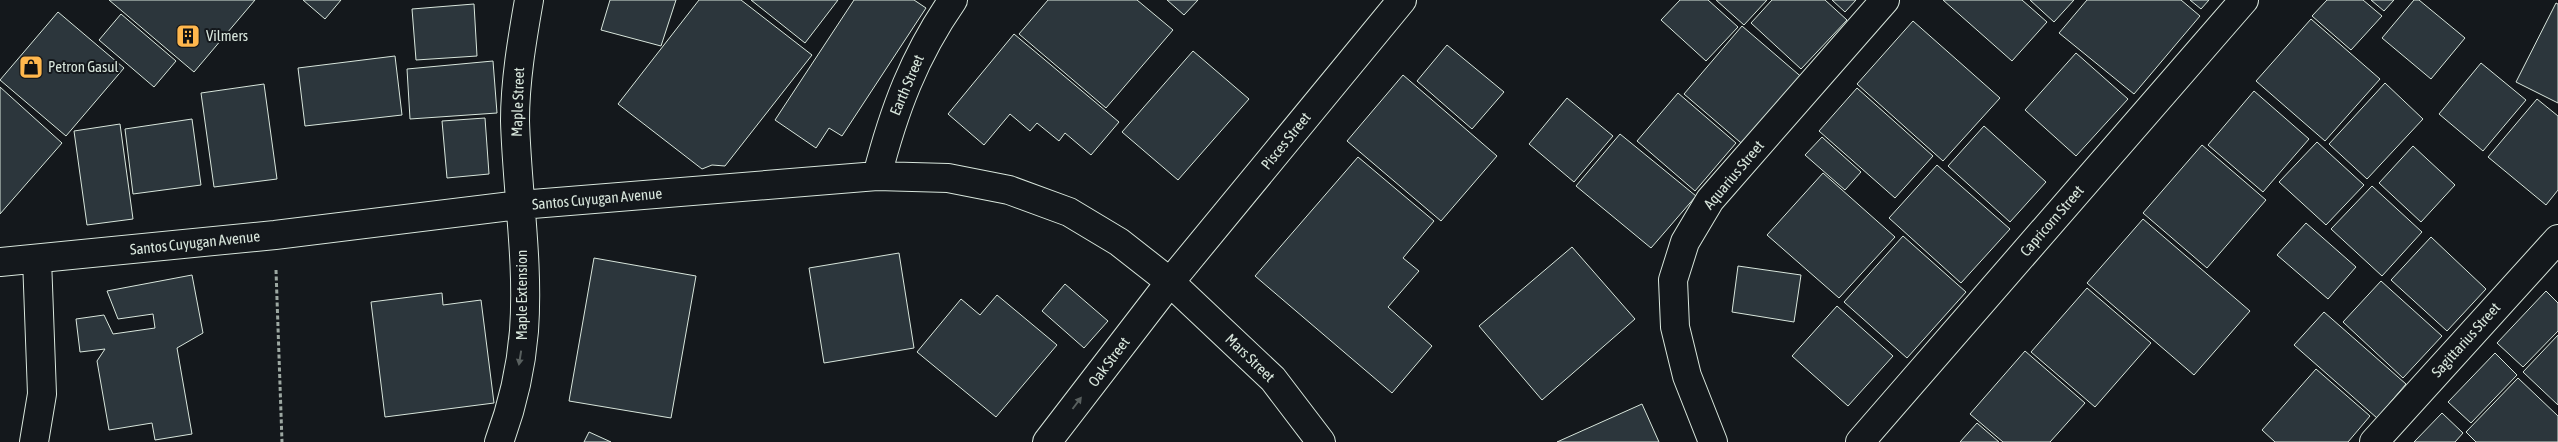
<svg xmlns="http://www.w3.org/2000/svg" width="2558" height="442" font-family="'Asap Condensed',sans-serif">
<rect width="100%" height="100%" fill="#14181c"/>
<path fill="#2c363c" stroke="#d8e6dc" d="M109,0h146l-61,72z
M303,0h38l-16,19z
M610,0h66l-15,46 -60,-16z
M699,0h42l71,55 -87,111 -13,-1 -10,4 -84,-65z
M751,0h87l-33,43z
M854,0h60l12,8 -84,128 -13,-8 -13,20 -41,-28z
M1048,0h89l36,30 -67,78 -87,-74z
M1167,0h31l-14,15z
M1680,0h28l30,27 -32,34 -45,-41z
M1716,0h51l-23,25z
M1772,0h53l22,20 -46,49 -50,-46z
M1832,0h24l-11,12z
M1943,0h79l25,22 -35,39z
M2030,0h44l-20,22z
M2087,0h94l19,16 -66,78 -75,-61z
M2190,0h19l-8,9z
M2327,0h36l19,16 -31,34 -39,-34z
M2371,0h23l-10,11z
M2414,0h5l46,38 -34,41 -49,-41z
M2556,3l2,1v99l-42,-21z
M474,4l3,52 -61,4 -4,-51z
M58,12l66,56 -58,68 -66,-56z
M121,14l55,47 -22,26 -55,-47z
M2311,19l69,60 -55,62 -69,-60z
M1913,21l87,77 -57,63 -86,-77z
M1742,26l63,54 -58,68 -63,-54z
M1014,34l105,88 -28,33 -26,-22 -6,8 -22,-18 -7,8 -20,-17 -26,31 -36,-31z
M1447,45l57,47 -32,37 -55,-48z
M1193,51l56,48 -71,81 -56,-48z
M2076,53l52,46 -52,57 -51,-46z
M395,56l7,59 -97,11 -7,-58z
M493,61l4,52 -87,6 -3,-50z
M2481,63l45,37 -43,51 -44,-37z
M1403,75l94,81 -56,65 -94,-80z
M2385,83l38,36 -56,60 -38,-35z
M264,84l13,95 -63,8 -13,-94z
M0,87l62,56 -62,71z
M1857,88l76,68 -38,42 -76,-67z
M2254,91l55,48 -46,53 -55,-47z
M1678,93l58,50 -41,48 -58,-50z
M1567,98l46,38 -39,46 -45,-38z
M2537,99l21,17v74l-12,15 -58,-48z
M485,118l4,56 -42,4 -5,-57z
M192,119l9,66 -68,9 -8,-65z
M120,124l13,95 -46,6 -13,-94z
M1984,126l62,56 -36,40 -62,-56z
M1620,134l76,62 -45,52 -75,-62z
M1822,137l39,35 -16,18 -40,-35z
M2317,142l47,43 -38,40 -47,-43z
M2202,145l64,55 -59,68 -64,-55z
M2413,146l42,39 -34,37 -42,-39z
M1358,157l76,64 -31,37 16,13 -31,36 44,39 -40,47 -137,-117z
M1937,165l73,64 -49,54 -72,-65z
M1823,173l72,64 -56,61 -72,-63z
M2372,186l50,46 -40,44 -51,-47z
M2143,219l107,92 -56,64 -107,-92z
M2306,223l50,44 -28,32 -51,-44z
M1903,236l63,56 -59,66 -63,-56z
M2431,237l55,52 -39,42 -56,-51z
M1572,247l63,72 -93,81 -63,-74z
M899,253l15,95 -90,15 -15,-95z
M594,258l102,18 -25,142 -102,-17z
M1738,266l63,9 -7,47 -62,-10z
M192,275l11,58 -26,15 15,86 -37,6 -3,-17 -43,7 -12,-69 8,-12 -25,3 -4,-33 28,-4 9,19 42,-6 -2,-14 -35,5 -11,-28z
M2381,281l61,55 -39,42 -60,-56z
M1065,284l43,37 -24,27 -42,-37z
M2087,288l64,55 -56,64 -64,-55z
M2546,291l12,12v28l-35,36 -26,-24z
M442,293l1,12 38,-5 13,103 -109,14 -14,-115z
M997,295l60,50 -61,72 -79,-65 44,-53 19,16z
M1837,306l56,50 -45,50 -56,-50z
M2324,312l82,72 -29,34 -83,-73z
M2558,335v70l-35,-33z
M2025,351l60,52 -35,39h-47l-33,-28z
M2495,353l22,22 -46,48 -23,-21z
M2316,369l54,47 -22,26h-73l-13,-12z
M2518,378l40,38v26h-82l-10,-10z
M1642,404l17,38h-102z
M2442,413l21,20 -8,9h-41z
M1977,423l22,19h-39z
M589,432l22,10h-27z"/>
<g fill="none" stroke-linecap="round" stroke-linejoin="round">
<g stroke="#d8e6dc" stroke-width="30">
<path id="minor" d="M877,176c17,-66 37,-120 76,-176
M0,262l275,-27 245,-30 357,-29 71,2 61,12 60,22 50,30 51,40 103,97 48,63
M34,442l8,-48 -5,-135
M499,442c13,-35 22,-74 25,-111 5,-70 -7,-140 -9,-210 0,-40 7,-81 14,-121
M1047,442l123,-160 232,-282
M1713,442l-26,-66 -12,-49 -2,-47 12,-38 25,-42 175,-200
M1860,442l384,-442
M2374,442l184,-203"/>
</g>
<path stroke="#9da8a2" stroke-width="3" stroke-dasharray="4 2.5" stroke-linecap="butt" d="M276,270l6,172"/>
<use href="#minor" stroke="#14181c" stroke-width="28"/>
</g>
<defs><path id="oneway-solid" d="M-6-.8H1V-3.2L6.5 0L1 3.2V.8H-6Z" transform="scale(1.25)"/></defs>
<g fill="#59605f">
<use href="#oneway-solid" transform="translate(520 358) rotate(99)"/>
<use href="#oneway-solid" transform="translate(1077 403) rotate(-53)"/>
</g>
<defs>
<g id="building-square" transform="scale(1.25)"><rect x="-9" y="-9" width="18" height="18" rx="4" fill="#ffb74d" stroke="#14181c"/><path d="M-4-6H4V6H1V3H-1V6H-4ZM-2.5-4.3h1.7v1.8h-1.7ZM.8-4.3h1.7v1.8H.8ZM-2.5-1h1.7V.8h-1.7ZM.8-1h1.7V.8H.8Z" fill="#111"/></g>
<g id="shop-square" transform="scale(1.25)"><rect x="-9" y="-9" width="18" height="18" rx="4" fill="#ffb74d" stroke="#14181c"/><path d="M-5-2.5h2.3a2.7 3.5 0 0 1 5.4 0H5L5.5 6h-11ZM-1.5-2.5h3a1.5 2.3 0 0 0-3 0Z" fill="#111"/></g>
</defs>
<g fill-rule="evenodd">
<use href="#building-square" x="188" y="36"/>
<use href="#shop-square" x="31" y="67"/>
</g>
<g text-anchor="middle" stroke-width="4" stroke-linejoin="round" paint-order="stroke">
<g font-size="15" fill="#d8e6dc" stroke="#14181c" text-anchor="start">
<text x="206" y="41">Vilmers</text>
<text x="48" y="72">Petron Gasul</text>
</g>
<g font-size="15" fill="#d8e6dc" stroke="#14181c">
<text transform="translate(907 85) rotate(-67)" y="5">Earth Street</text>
<text transform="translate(518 102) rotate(-88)" y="5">Maple Street</text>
<text transform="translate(1286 141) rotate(-51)" y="5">Pisces Street</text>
<text transform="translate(1734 175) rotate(-50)" y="5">Aquarius Street</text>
<text transform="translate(597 199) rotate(-5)" y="5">Santos Cuyugan Avenue</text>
<text transform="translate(2052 221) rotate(-49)" y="5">Capricorn Street</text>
<text transform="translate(195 243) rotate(-6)" y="5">Santos Cuyugan Avenue</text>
<text transform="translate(522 295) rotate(-90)" y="5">Maple Extension</text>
<text transform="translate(2466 340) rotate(-48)" y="5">Sagittarius Street</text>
<text transform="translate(1250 358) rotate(44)" y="5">Mars Street</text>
<text transform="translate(1109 362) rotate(-53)" y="5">Oak Street</text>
</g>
</g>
</svg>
